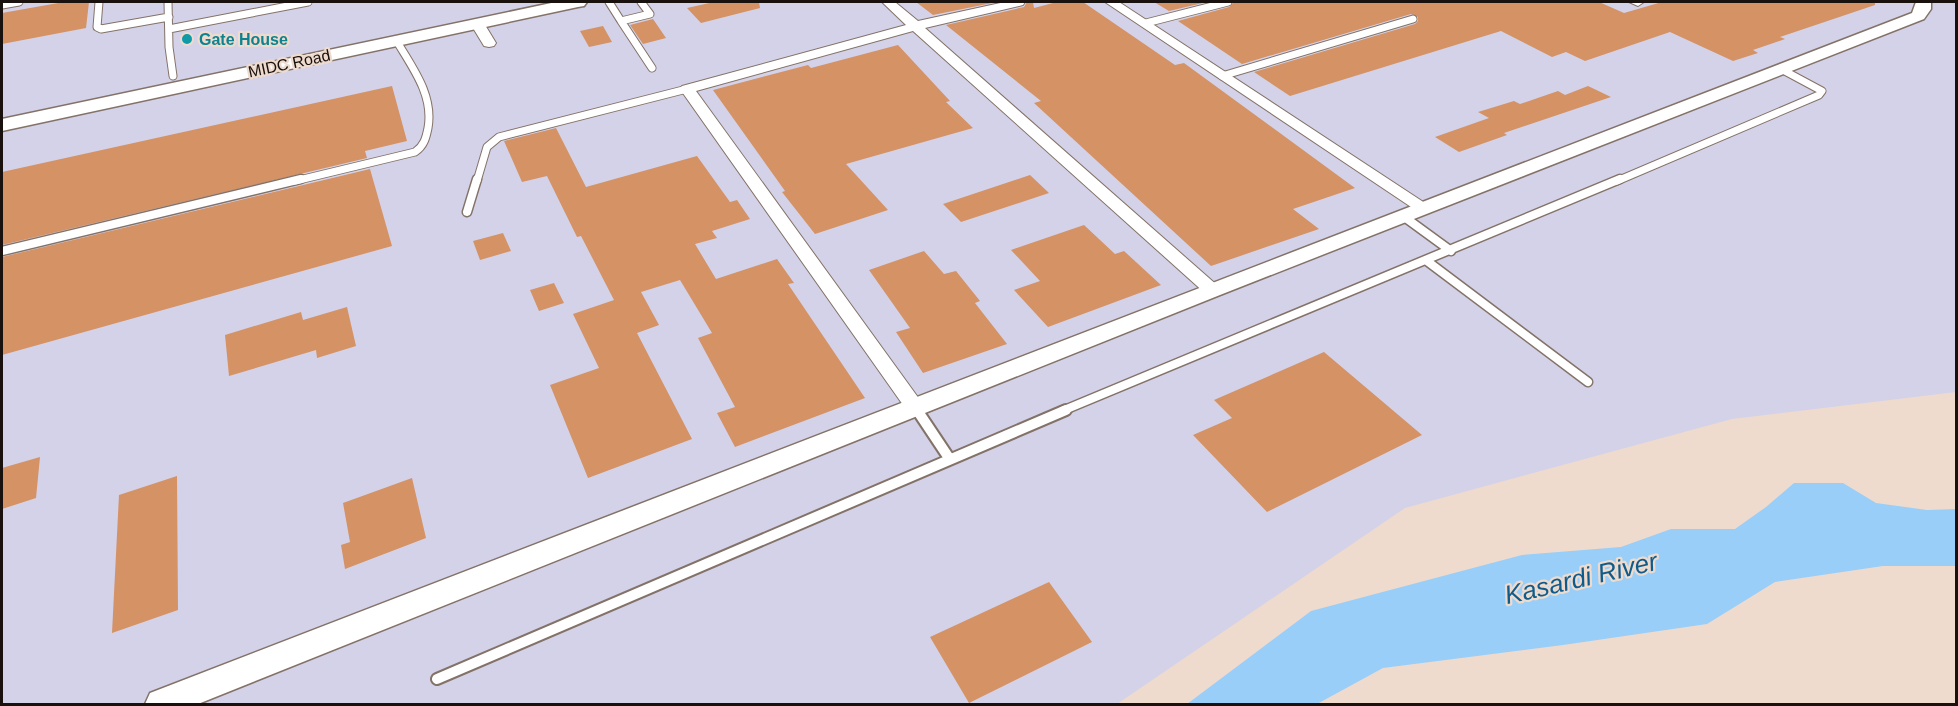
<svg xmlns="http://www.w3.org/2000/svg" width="1958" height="706" font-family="Arial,sans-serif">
<rect width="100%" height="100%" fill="#eedbce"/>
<path fill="#d4d2e8" d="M2,2h1954v390l-224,27 -327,89 -288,196h-1115z"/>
<path fill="#99cef8" d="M1794,483h49l33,20 51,7 29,-1v57h-73l-108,16 -68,42 -144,21 -180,23 -66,36h-130l124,-93 211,-56 99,-8 50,-18h64l31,-22z"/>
<path fill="#d49265" d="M64,2h25l-3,26 -84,16v-31z
M714,2h45l1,6 -59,15 -14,-15z
M916,2h81l-64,13z
M1027,2h6l1,6 23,-6h26l92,63 9,-2 171,125 -62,21 26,20 -108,37 -177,-163 7,-2 -95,-76 78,-18z
M1154,2h53l-38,9z
M1234,2h365l25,11 38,-11h213v3l-95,32 5,2 -32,11 5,3 -25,8 -63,-29 -85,29 -19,-9 -14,5 -51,-26 -211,65 -36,-24 161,-48 3,-3v-4l-7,-3 -169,50 -64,-43 51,-14z
M653,19l13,19 -23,6 -13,-19z
M603,26l9,16 -23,5 -9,-16z
M898,45l52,56 -4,1 27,26 -127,36 42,46 -73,24 -33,-42 3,-1 -72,-101 95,-25 3,3z
M392,86l15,55 -42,10 2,7 -365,87v-73z
M1588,86l23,11 -107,36 3,2 -48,17 -24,-15 54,-19 -11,-6 36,-11 6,3 38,-13 7,4z
M556,128l30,59 111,-31 33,46 7,-2 13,19 -38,12 5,7 -22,6 21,35 61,-20 17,24 -6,1 77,114 -130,49 -18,-34 18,-6 -37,-69 14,-5 -32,-53 -39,12 18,33 -22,8 55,106 -104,39 -38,-93 49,-17 -26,-54 41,-14 -33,-64 -4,1 -30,-61 -25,6 -18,-41z
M370,169l22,77 -390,109v-98z
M1030,175l19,18 -88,29 -18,-18z
M1084,225l31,29 9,-3 37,34 -113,42 -34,-37 26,-9 -29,-31z
M503,233l8,18 -31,9 -7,-19z
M924,251l20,23 12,-3 24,30 -5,2 32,41 -84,29 -27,-41 14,-4 -41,-58z
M554,283l10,20 -25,8 -9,-21z
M347,307l9,39 -39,12 -1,-8 -87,26 -4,-41 76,-23 2,8z
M1324,352l98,83 -155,77 -74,-77 39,-17 -18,-18z
M40,457l-4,41 -34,11v-41z
M177,476l1,134 -66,23 7,-138z
M412,478l14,60 -81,31 -4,-24 9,-3 -7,-39z
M1049,582l43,60 -123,61 -39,-66z"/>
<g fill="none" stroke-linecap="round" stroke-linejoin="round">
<g stroke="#837267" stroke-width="9">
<path id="service-far2" d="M99,2l-2,25 4,2 68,-12
M168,2l1,45 4,29
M609,2l12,19 29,-7 -9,-12
M2,5l17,-3
M621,21l31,47
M1146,23l82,-21
M169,29l139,-27
M1222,76l191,-57
M295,181l120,-29c9,-6 11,-14 13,-24 6,-33 -16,-61 -32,-88
M477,181l10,-34 12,-10 188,-48
M1617,181l202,-86 3,-4 -41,-22"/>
</g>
<g stroke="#837267" stroke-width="11">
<path id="service-far1" d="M467,212l10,-33
M1403,216l48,35
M2,251l299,-72
M1427,261l161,121
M915,407l3,4
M1062,411l558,-232"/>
</g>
<g stroke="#837267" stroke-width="14">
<path id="service" d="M917,410l32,48
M437,679l629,-269"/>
</g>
<g stroke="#837267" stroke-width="2">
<path id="minor" d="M882,2h13l23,19 87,-19h20l-2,3 -98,23 293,258 3,4 -3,4h-12l-293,-263 -217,60 229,316 -3,5 -7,2 -7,-2 -228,-323 2,-3 224,-61z
M1105,2h14l312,205 -2,4h-12z
M1629,2h15l-6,4z
M477,19l5,1 14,23 -2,3 -5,1 -5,-1 -14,-23z"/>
</g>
<g stroke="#837267" stroke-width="3">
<path id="tertiary" d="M1916,2h15v7l-7,10 -704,276 -1022,409h-53l5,-11 1762,-680z"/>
</g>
<g stroke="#837267" stroke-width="3">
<path id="secondary" d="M556,2h31l-3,4 -6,1 -576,124v-12z"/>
</g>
<use href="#service-far2" stroke="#fff" stroke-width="7"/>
<use href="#service-far1" stroke="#fff" stroke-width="8"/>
<use href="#service" stroke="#fff" stroke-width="10"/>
<use href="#minor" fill="#fff" fill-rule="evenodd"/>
<use href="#tertiary" fill="#fff" fill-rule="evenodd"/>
<use href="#secondary" fill="#fff" fill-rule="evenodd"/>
</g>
<circle fill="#0f9aa8" stroke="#eedbce" stroke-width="2" cx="187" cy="39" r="6"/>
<g text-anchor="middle" stroke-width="4.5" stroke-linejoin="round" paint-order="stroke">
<g font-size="16" font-weight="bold" fill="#0d838f" stroke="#eedbce" text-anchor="start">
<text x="199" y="45">Gate House</text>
</g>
<g font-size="16" fill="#18110d" stroke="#eedbce">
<text transform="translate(289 63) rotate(-12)" y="6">MIDC Road</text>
</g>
<g font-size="26" font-style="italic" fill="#0f5c8c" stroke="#eedbce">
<text transform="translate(1581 578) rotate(-13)" y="9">Kasardi River</text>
</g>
</g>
<rect width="1958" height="706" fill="none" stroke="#18110d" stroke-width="6"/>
</svg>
